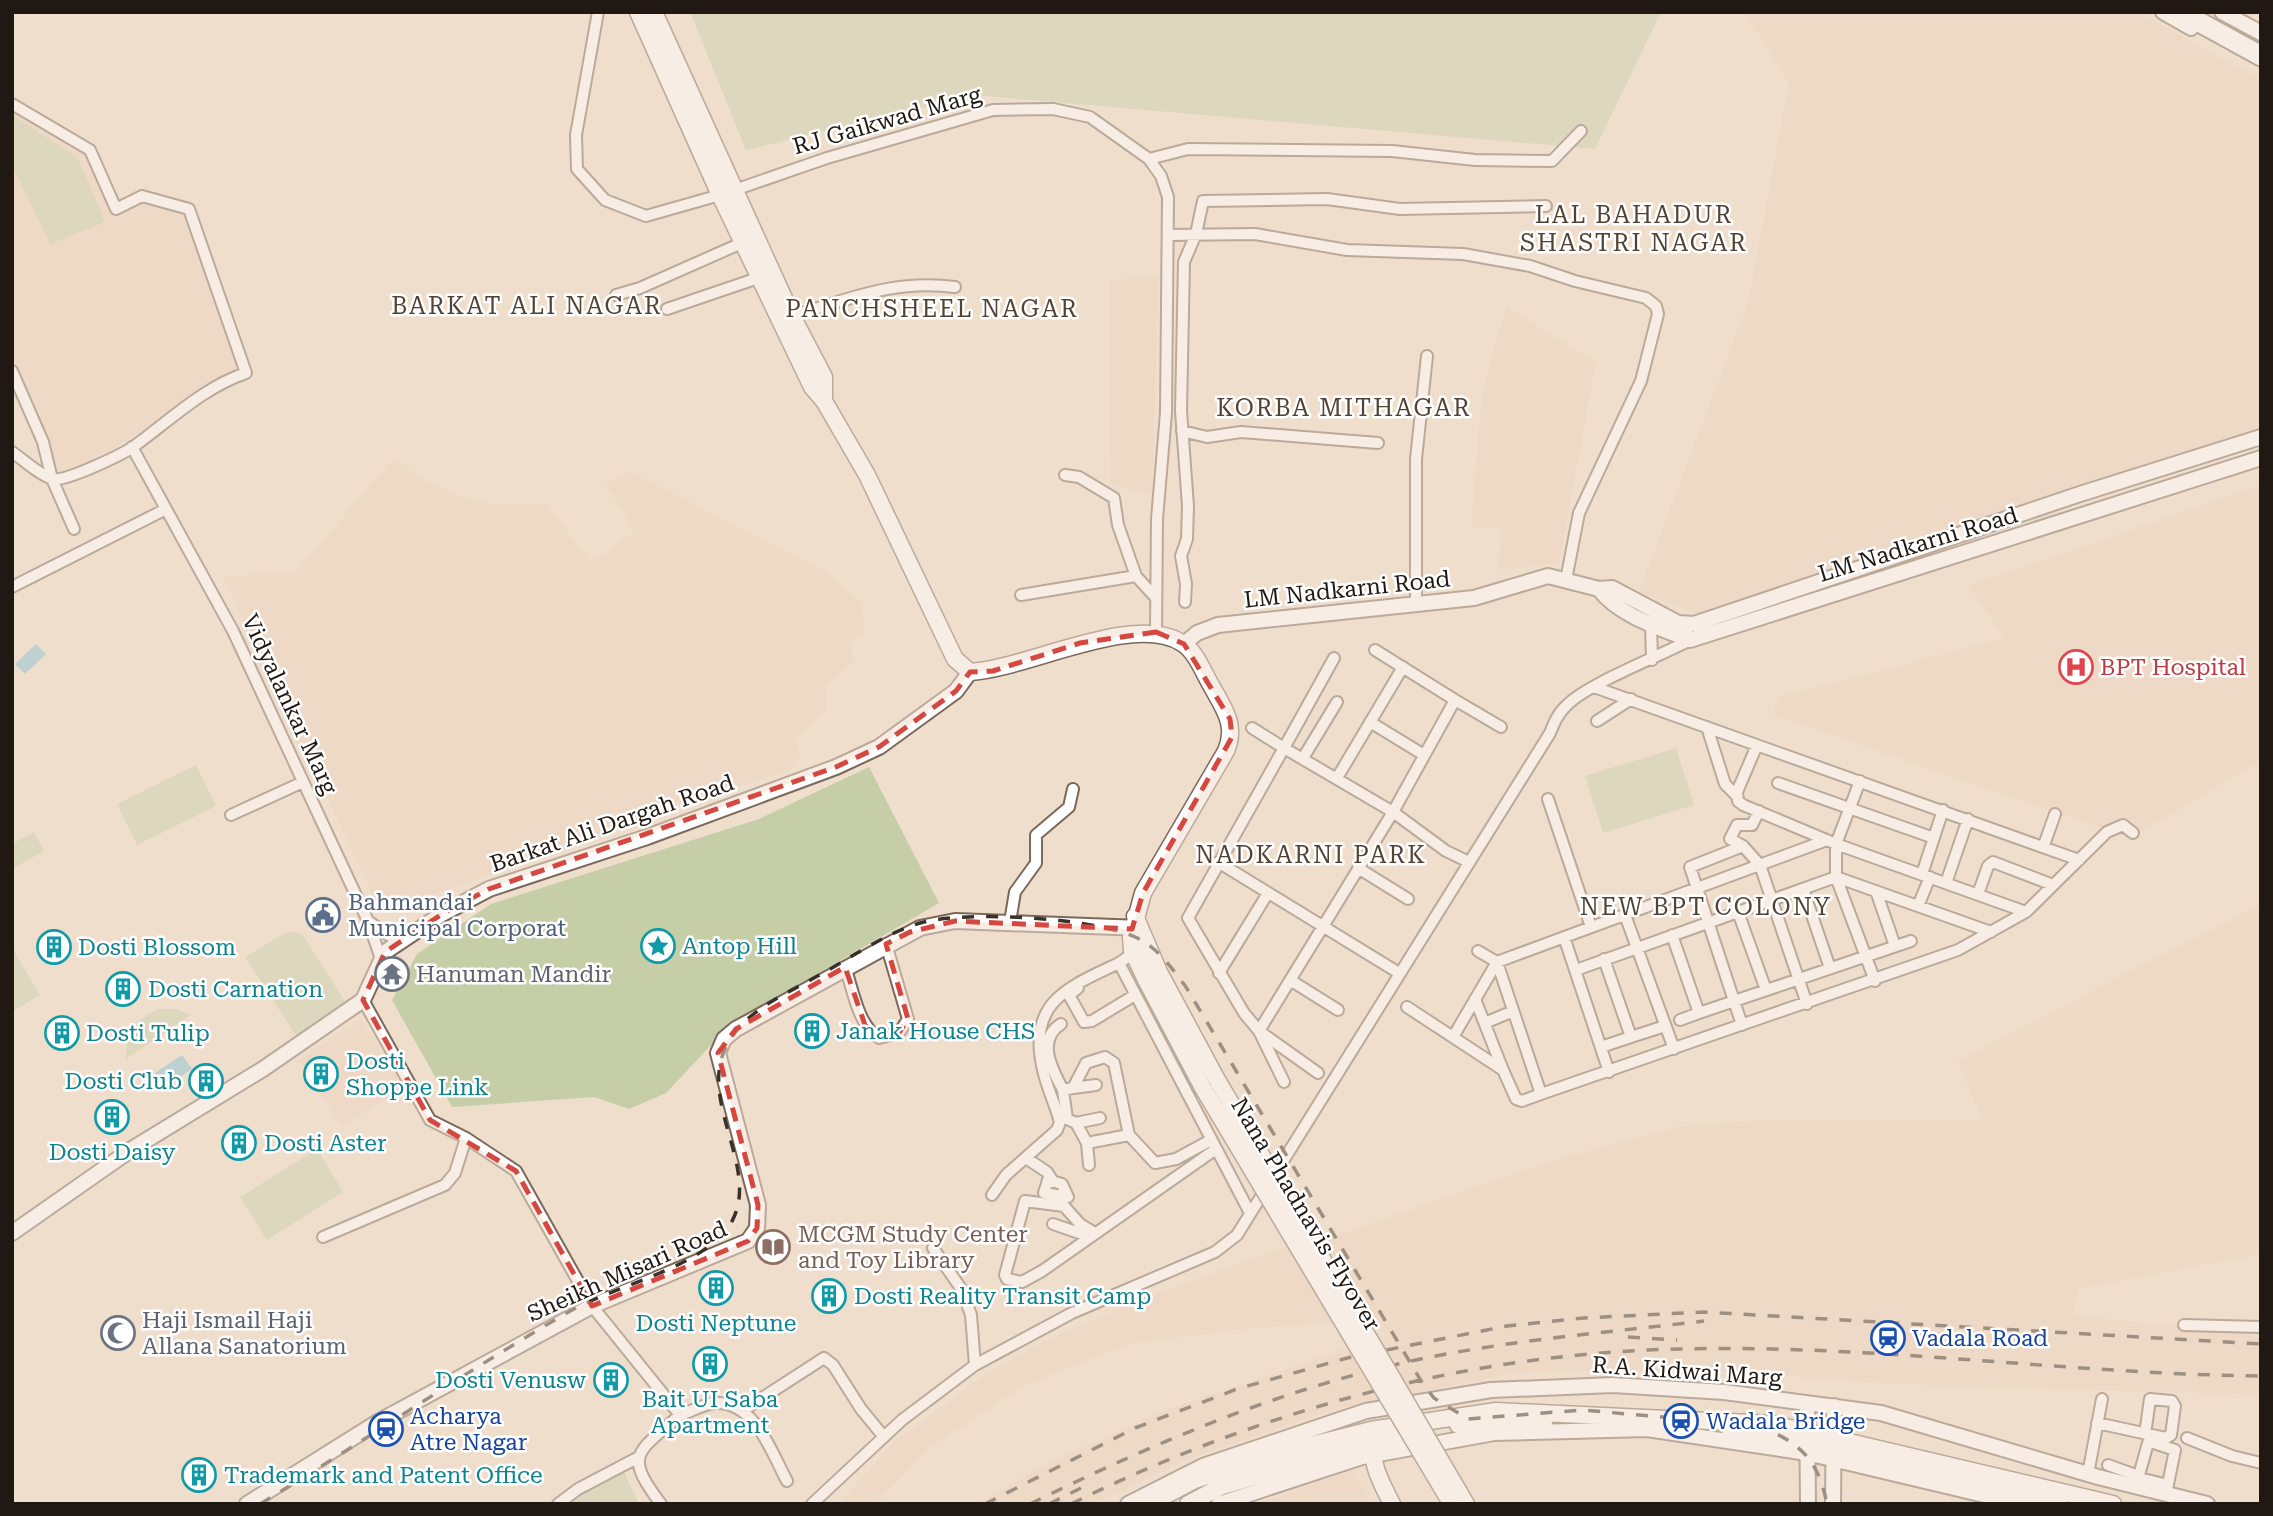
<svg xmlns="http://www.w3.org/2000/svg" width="2273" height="1516" font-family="'Roboto Serif',serif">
<rect width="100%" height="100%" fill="#f0decd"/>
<path fill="#ebd2bc" d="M1745,12h393l123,68v355l-557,181 -65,-24 109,-289 41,-220z
M12,104l78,46 26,58 26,-12 47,13 21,83 29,79 -173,107 -7,1 -47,-96z
M1159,277l-7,218 -41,-11 -2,-204z
M1506,306l90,57 -37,200 -60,7 1,-42 -29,-1 11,-134z
M397,458l22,20 50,21 29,6 50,-1 42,59 45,-32 -30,-47 23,-13 196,99 38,34 3,30 -13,5 1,24 -28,24 1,23 -31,29 6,16 -9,14 -143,47 -267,98 -159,-337 74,-6 93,-109z
M2261,485v276l-131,77 -357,-123 5,-18 227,-59 -37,-52z
M2261,904v350l-183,35 -5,26 188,21v59l-372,-11 -192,-15 -182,4 -177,35 -145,49 -99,47h-117l65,-38 126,-57 218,-74 -12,-15 -120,8 -122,15 -107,42 -94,62 -56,57h-37l56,-62 93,-69 55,-31 106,-46 126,-45 75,-20 209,-72 122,-33 84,-6 219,1 -26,-60z
M361,1019l44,67 -63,41 -44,-67z
M1353,1470l19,34h-114z"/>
<path fill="#c6cea8" d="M690,12h971l-66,137 -621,-54 -228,55z
M12,115l66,43 27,64 -54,22 -39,-79z
M1676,748l18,57 -91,28 -18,-57z
M196,765l20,41 -79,39 -20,-41z
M869,767l70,136 -209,122 -64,68 -37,16 -35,-12 -142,10 -60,-107 25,-46 74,-50 268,-85z
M34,832l10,19 -32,18v-25z
M296,932l7,3 43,68 -49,34 -52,-80 40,-24z
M12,948l28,47 -28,17z
M159,1009h17l15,6 -65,44c0,-26 9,-40 33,-50z
M317,1149l26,43 -76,48 -27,-43z
M620,1464l19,40h-81z"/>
<path fill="#7fc0d5" d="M36,644l10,10 -21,20 -10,-10z
M182,1055l10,14 -27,18 -10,-14z"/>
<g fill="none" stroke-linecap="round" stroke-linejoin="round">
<g stroke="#7a695a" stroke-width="14">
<path id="street" d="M598,12l-22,123 1,34 28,31 41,16 74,-21 107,-37 166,-48 60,-1 37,8 59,42 12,17 7,21 -2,216 -9,106 -1,113
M12,104l78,46 26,59 26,-13 47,13 57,164c-42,14 -77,48 -113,74 -12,8 -68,35 -80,32 -14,-4 -29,-19 -41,-27
M1149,159l39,-10 204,2 83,9 77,1 29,-30
M1168,235l87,-1 92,16 116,4 67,12 45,15 71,17 10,8 2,8 -17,67 -62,132 -13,67
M616,295l24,-7 104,-46
M667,309l94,-32
M792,316c57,-17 102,-37 163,-29
M12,371l31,71 9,37 22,50
M1182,431l25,6 34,-5 137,11
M132,447l101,184 135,290 13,38
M1065,475l14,2 35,21 4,27 18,51 20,22
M12,587l154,-78
M1021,595l115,-19
M1185,602l1,-18 -5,-28 6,-17 1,-33 -7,-95 3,-149 12,-28 7,-33 124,-2 73,10 146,-3
M1416,605v-146l11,-103
M1651,624l1,36
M1375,650l80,50
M1594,687l485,173
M1597,721l34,-22
M1370,722l54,33
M1707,727l18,57 12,12
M1252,728l32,20 50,-90
M1757,745l-20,47 1,9 5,4 93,39 190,68
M1303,758l34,-56
M1337,778l66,-111
M1860,781l-24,63v33l39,104
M1778,783l156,55
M1548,799l43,128
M231,815l72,-33
M2044,845l11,-31
M1743,846l-13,-7 7,-14h15l7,-14
M1218,862l181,111
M1358,868l50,31
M1922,874l21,-64
M1946,883l22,-64
M1803,889l27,79
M1876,891l19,55
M1978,894l10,-28 5,-4 60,23
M1918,906l12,-29
M1738,912l28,78
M1625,915l49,134
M368,921l32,22
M1010,922l5,-30 21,-29v-28l33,-28 4,-18
M1672,935l27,78 212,-72
M1564,937l45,135
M1478,951l19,11 44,132 417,-144 68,-38 81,-80 16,-7 10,8
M1604,959l27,78 34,-11
M1119,963l131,250
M845,967c8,22 13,59 34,71l20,-5 9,-14 -22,-75
M1576,970l260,-93 155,55
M1219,973l49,-80
M1290,980l48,30
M1078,988l-9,7 15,27 8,-1 43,-26
M1475,999l28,71
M363,1000l67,120 36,18 50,33 76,135 88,109c-43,38 -57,39 -19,89
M1407,1007l96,63 13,29 6,2 19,-7
M1680,1020l19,-7
M1485,1023l28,-12
M1061,1024c-25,16 -9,45 2,66
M1742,1025l-52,-158 53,-21 17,19 47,139
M1453,1037l44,-75 330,-122
M1601,1047l30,-10
M1318,1073l-59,-42 -15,-18 -56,-95 96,-170 109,64 53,39 23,11
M1284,1082l-25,-51 134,-219 62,-112 46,27
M1073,1088l23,-3
M1076,1123l24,-5
M1129,1135l-42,8 -11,-20 -9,-4 -4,-29 10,-2 13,-25 19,-6 9,6 15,72 26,28 21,-4 35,-19
M1087,1143l2,22
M1026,1158l21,14 5,8
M1048,1180l14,4 6,13 -24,-4z
M992,1195l14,-20 51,-45 3,-8c-5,-18 -13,-34 -17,-52 -16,-67 23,-82 74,-106 15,-7 10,-13 32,-17
M1053,1224l26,9h13
M1095,1233l-15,-9 -16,-18 -39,-5 -20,74 2,4 15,3 20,-11 174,-122
M323,1237l122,-52 10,-12 11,-35
M933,1248l29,42 9,25 4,50
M2184,1325l77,2
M742,1411l82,-53 9,7 28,44 23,28
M680,1415c10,-3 25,-12 36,-12 40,-1 56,51 71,78
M2097,1423l69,15 5,-3 4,-29 -3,-5 -22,-2 -5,35
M2187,1438l45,18 29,7
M2108,1465l25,9
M2088,1474l14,-75
M2139,1478l29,7
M2136,1486l12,-43 3,-1 24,8 -9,44
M558,1504l20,-15 61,-32
M812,1504l90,-84 73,-55 97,-52 143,-61 22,-17 313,-502c4,-10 8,-20 17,-28 22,-22 91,-48 123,-65l-5,-15"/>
</g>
<g stroke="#7a695a" stroke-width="18">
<path id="secondary" d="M2163,12l28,16
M2222,12l39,21
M1599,589c19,26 61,39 91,51l571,-182
M1184,644l13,-11 21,-8 256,-27 74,-22 51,13 13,-1 66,35 16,1 386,-130 181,-57
M12,1233l120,-84 131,-80 100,-69 22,-48 57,-38 47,-25 158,-52 189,-70 43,-20 77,-56 14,-19
M1807,1403l1,101
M247,1504l131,-82 214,-116 156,-65 9,-13 1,-23 -40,-152 6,-14 12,-10 184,-101 35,-7 186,7
M1128,1504l75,-38 163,-55 125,-21 122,-5 111,7 157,21 217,64 109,27
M1219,1504l143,-47 132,-24 153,-4 160,24 215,51
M1833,1504l1,-98"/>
</g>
<g stroke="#7a695a" stroke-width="19">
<path id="primary" d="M638,12l82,183 92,192 12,14 43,74 88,184 15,13c57,-3 163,-60 212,-29 14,8 22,31 30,44 12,22 25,38 14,64l-83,142 -12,44 1,13 13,28 58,110
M654,12l138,304 32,61v24
M1135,916l24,56 57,106
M1458,1425l86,-3
M1730,1430l102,20 227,54
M1371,1434c1,31 7,43 21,70
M1459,1492l7,12
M1149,1504l46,-24 77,-25 99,-25 125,-19 277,13 340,80
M1188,1504l34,-18 186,-53"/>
</g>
<g stroke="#7a695a" stroke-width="23">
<path id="highway" d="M2181,12l80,44"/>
</g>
<use href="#street" stroke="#fff" stroke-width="10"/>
<use href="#secondary" stroke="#fff" stroke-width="14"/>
<use href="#primary" stroke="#fff" stroke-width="16"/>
<use href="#highway" stroke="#fff" stroke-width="19"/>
<path stroke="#393129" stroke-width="3.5" stroke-dasharray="12 12" stroke-linecap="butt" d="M1628,1337l49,3
M260,1504c103,-62 202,-130 305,-190 46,-27 114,-40 153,-75 58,-54 -23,-131 8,-192 17,-35 56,-51 88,-69 34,-18 69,-44 106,-55 45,-13 183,-6 223,18 18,11 31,30 43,46l237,397 11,14 34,21 114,-9 172,15c44,15 64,33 73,79
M985,1504l150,-76 102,-39 114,-32 156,-31 77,-8 120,-6 557,32
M1030,1504c134,-66 274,-125 422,-151 83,-15 168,-22 252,-32
M1049,1504l32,-16
M1071,1504c190,-94 398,-151 610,-155 194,-5 387,25 580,27"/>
<g stroke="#7a695a" stroke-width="19" stroke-linecap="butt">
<path id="primary-bridge" d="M1216,1078l243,414
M1203,1088l245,410"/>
</g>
<use href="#primary-bridge" stroke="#fff" stroke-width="16"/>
</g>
<path d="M0 0H2273V1516H0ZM1156,632l28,12 46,75 2,18 -89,156 -11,36 -177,-8 -45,11 -24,12 22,75 -9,14 -20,5 -14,-13 -20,-58 -109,62 -18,24 40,152 -1,23 -9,13 -156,65 -76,-135 -86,-51 -67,-120 22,-48 57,-38 47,-25 347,-122 43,-20 77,-56 14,-19 23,-1 87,-28z" fill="#f0decd" fill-opacity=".55" fill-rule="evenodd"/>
<path fill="none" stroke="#d6473f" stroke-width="5" stroke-dasharray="14 9" stroke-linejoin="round" d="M1156,632l28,12 46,75 2,18 -89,156 -11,36 -177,-8 -45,11 -24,12 22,75 -9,14 -20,5 -14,-13 -20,-58 -109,62 -18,24 40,152 -1,23 -9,13 -156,65 -76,-135 -86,-51 -67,-120 22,-48 57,-38 47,-25 347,-122 43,-20 77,-56 14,-19 23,-1 87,-28z"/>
<defs>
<g id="hospital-ring" transform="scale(1.75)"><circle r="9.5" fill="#fff" stroke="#e0444e" stroke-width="1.5"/><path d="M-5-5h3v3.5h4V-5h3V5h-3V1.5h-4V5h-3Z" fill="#e0444e"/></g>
<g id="civic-ring" transform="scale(1.75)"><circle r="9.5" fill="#fff" stroke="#5c6f8a" stroke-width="1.5"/><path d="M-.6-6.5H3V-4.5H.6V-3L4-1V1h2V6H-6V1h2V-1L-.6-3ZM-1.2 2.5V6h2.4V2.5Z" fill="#5c6f8a"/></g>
<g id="sight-ring" transform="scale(1.75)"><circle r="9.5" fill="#fff" stroke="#0f9aa8" stroke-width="1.5"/><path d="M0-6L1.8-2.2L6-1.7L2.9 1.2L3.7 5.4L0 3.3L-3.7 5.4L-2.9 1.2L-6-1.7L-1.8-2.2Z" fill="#0f9aa8"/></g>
<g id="building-ring" transform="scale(1.75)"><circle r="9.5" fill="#fff" stroke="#0f9aa8" stroke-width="1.5"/><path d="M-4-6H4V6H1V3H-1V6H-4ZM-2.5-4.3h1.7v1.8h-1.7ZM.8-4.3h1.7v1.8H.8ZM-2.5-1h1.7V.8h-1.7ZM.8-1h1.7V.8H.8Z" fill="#0f9aa8"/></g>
<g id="temple-ring" transform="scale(1.75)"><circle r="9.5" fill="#fff" stroke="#6b7280" stroke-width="1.5"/><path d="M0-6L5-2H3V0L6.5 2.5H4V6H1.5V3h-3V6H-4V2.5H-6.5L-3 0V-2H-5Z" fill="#6b7280"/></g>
<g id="library-ring" transform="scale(1.75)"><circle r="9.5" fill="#fff" stroke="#8d6e63" stroke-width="1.5"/><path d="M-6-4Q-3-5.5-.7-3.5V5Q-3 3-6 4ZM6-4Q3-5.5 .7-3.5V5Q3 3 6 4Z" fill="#8d6e63"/></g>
<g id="mosque-ring" transform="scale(1.75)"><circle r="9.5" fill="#fff" stroke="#6b7280" stroke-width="1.5"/><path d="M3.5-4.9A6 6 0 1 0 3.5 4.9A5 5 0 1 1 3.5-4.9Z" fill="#6b7280"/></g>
<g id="station-ring" transform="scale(1.75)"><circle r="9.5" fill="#fff" stroke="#1a4fb4" stroke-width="1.5"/><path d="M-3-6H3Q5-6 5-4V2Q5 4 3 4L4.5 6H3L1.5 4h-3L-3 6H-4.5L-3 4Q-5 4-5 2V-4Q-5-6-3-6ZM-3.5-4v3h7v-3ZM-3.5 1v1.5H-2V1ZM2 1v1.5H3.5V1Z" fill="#1a4fb4"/></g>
</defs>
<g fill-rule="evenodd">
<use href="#hospital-ring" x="2076" y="667"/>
<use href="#civic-ring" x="323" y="915"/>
<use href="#sight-ring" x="658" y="946"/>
<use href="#building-ring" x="54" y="947"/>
<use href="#temple-ring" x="392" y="974"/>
<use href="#building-ring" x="123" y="989"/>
<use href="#building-ring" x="812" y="1031"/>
<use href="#building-ring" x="62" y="1033"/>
<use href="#building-ring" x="321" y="1074"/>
<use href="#building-ring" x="206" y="1081"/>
<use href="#building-ring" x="112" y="1117"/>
<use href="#building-ring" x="239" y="1143"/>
<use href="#library-ring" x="773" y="1247"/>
<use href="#building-ring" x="716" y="1288"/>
<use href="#building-ring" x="829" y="1296"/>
<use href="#mosque-ring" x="118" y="1333"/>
<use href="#station-ring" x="1888" y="1338"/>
<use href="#building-ring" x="710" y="1364"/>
<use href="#building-ring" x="611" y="1380"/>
<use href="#station-ring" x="1681" y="1421"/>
<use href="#station-ring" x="386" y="1429"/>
<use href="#building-ring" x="199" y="1475"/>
</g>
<g text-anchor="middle" stroke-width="5" stroke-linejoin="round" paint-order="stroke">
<g font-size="23" fill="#201913" stroke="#fff">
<text transform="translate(887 120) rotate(-16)" y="8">RJ Gaikwad Marg</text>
<text transform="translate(1918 544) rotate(-17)" y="8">LM Nadkarni Road</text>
<text transform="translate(1347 589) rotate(-6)" y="8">LM Nadkarni Road</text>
<text transform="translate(290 704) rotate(65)" y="8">Vidyalankar Marg</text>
<text transform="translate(612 823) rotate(-19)" y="8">Barkat Ali Dargah Road</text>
<text transform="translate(1306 1214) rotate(59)" y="8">Nana Phadnavis Flyover</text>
<text transform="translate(627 1271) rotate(-24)" y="8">Sheikh Misari Road</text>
<text transform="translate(1687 1371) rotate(4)" y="8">R.A. Kidwai Marg</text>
</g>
<g font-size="23" fill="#be3a42" stroke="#fff" text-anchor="start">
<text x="2100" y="675">BPT Hospital</text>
</g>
<g font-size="23" fill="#4e5e75" stroke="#fff" text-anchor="start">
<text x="348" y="910">Bahmandai<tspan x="348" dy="26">Municipal Corporat</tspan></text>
</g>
<g font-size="23" fill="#0d838f" stroke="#fff" text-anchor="start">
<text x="682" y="954">Antop Hill</text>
<text x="78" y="955">Dosti Blossom</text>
<text x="148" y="997">Dosti Carnation</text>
<text x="836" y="1039">Janak House CHS</text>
<text x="86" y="1041">Dosti Tulip</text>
<text x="346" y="1069">Dosti<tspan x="346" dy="26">Shoppe Link</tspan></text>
<text x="182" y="1089" text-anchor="end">Dosti Club</text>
<text x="264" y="1151">Dosti Aster</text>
<text x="112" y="1160" text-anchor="middle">Dosti Daisy</text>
<text x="854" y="1304">Dosti Reality Transit Camp</text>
<text x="716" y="1331" text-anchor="middle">Dosti Neptune</text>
<text x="586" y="1388" text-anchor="end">Dosti Venusw</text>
<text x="710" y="1407" text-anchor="middle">Bait UI Saba<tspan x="710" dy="26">Apartment</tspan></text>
<text x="224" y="1483">Trademark and Patent Office</text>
</g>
<g font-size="23" fill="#5b616d" stroke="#fff" text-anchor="start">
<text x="416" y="982">Hanuman Mandir</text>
<text x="142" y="1328">Haji Ismail Haji<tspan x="142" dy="26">Allana Sanatorium</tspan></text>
</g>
<g font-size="23" fill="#785e54" stroke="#fff" text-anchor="start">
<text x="798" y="1242">MCGM Study Center<tspan x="798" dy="26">and Toy Library</tspan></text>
</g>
<g font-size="23" fill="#164399" stroke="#fff" text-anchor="start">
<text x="1912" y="1346">Vadala Road</text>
<text x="410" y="1424">Acharya<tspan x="410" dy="26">Atre Nagar</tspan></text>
<text x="1706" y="1429">Wadala Bridge</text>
</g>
<g font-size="24" letter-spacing="2" fill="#514234" stroke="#fff">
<text x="1634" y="223">LAL BAHADUR<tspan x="1634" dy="28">SHASTRI NAGAR</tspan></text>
<text x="527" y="314">BARKAT ALI NAGAR</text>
<text x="932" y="317">PANCHSHEEL NAGAR</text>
<text x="1344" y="416">KORBA MITHAGAR</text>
<text x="1311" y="863">NADKARNI PARK</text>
<text x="1706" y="915">NEW BPT COLONY</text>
</g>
</g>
<rect width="2273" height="1516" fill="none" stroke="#201913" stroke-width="28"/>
</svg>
